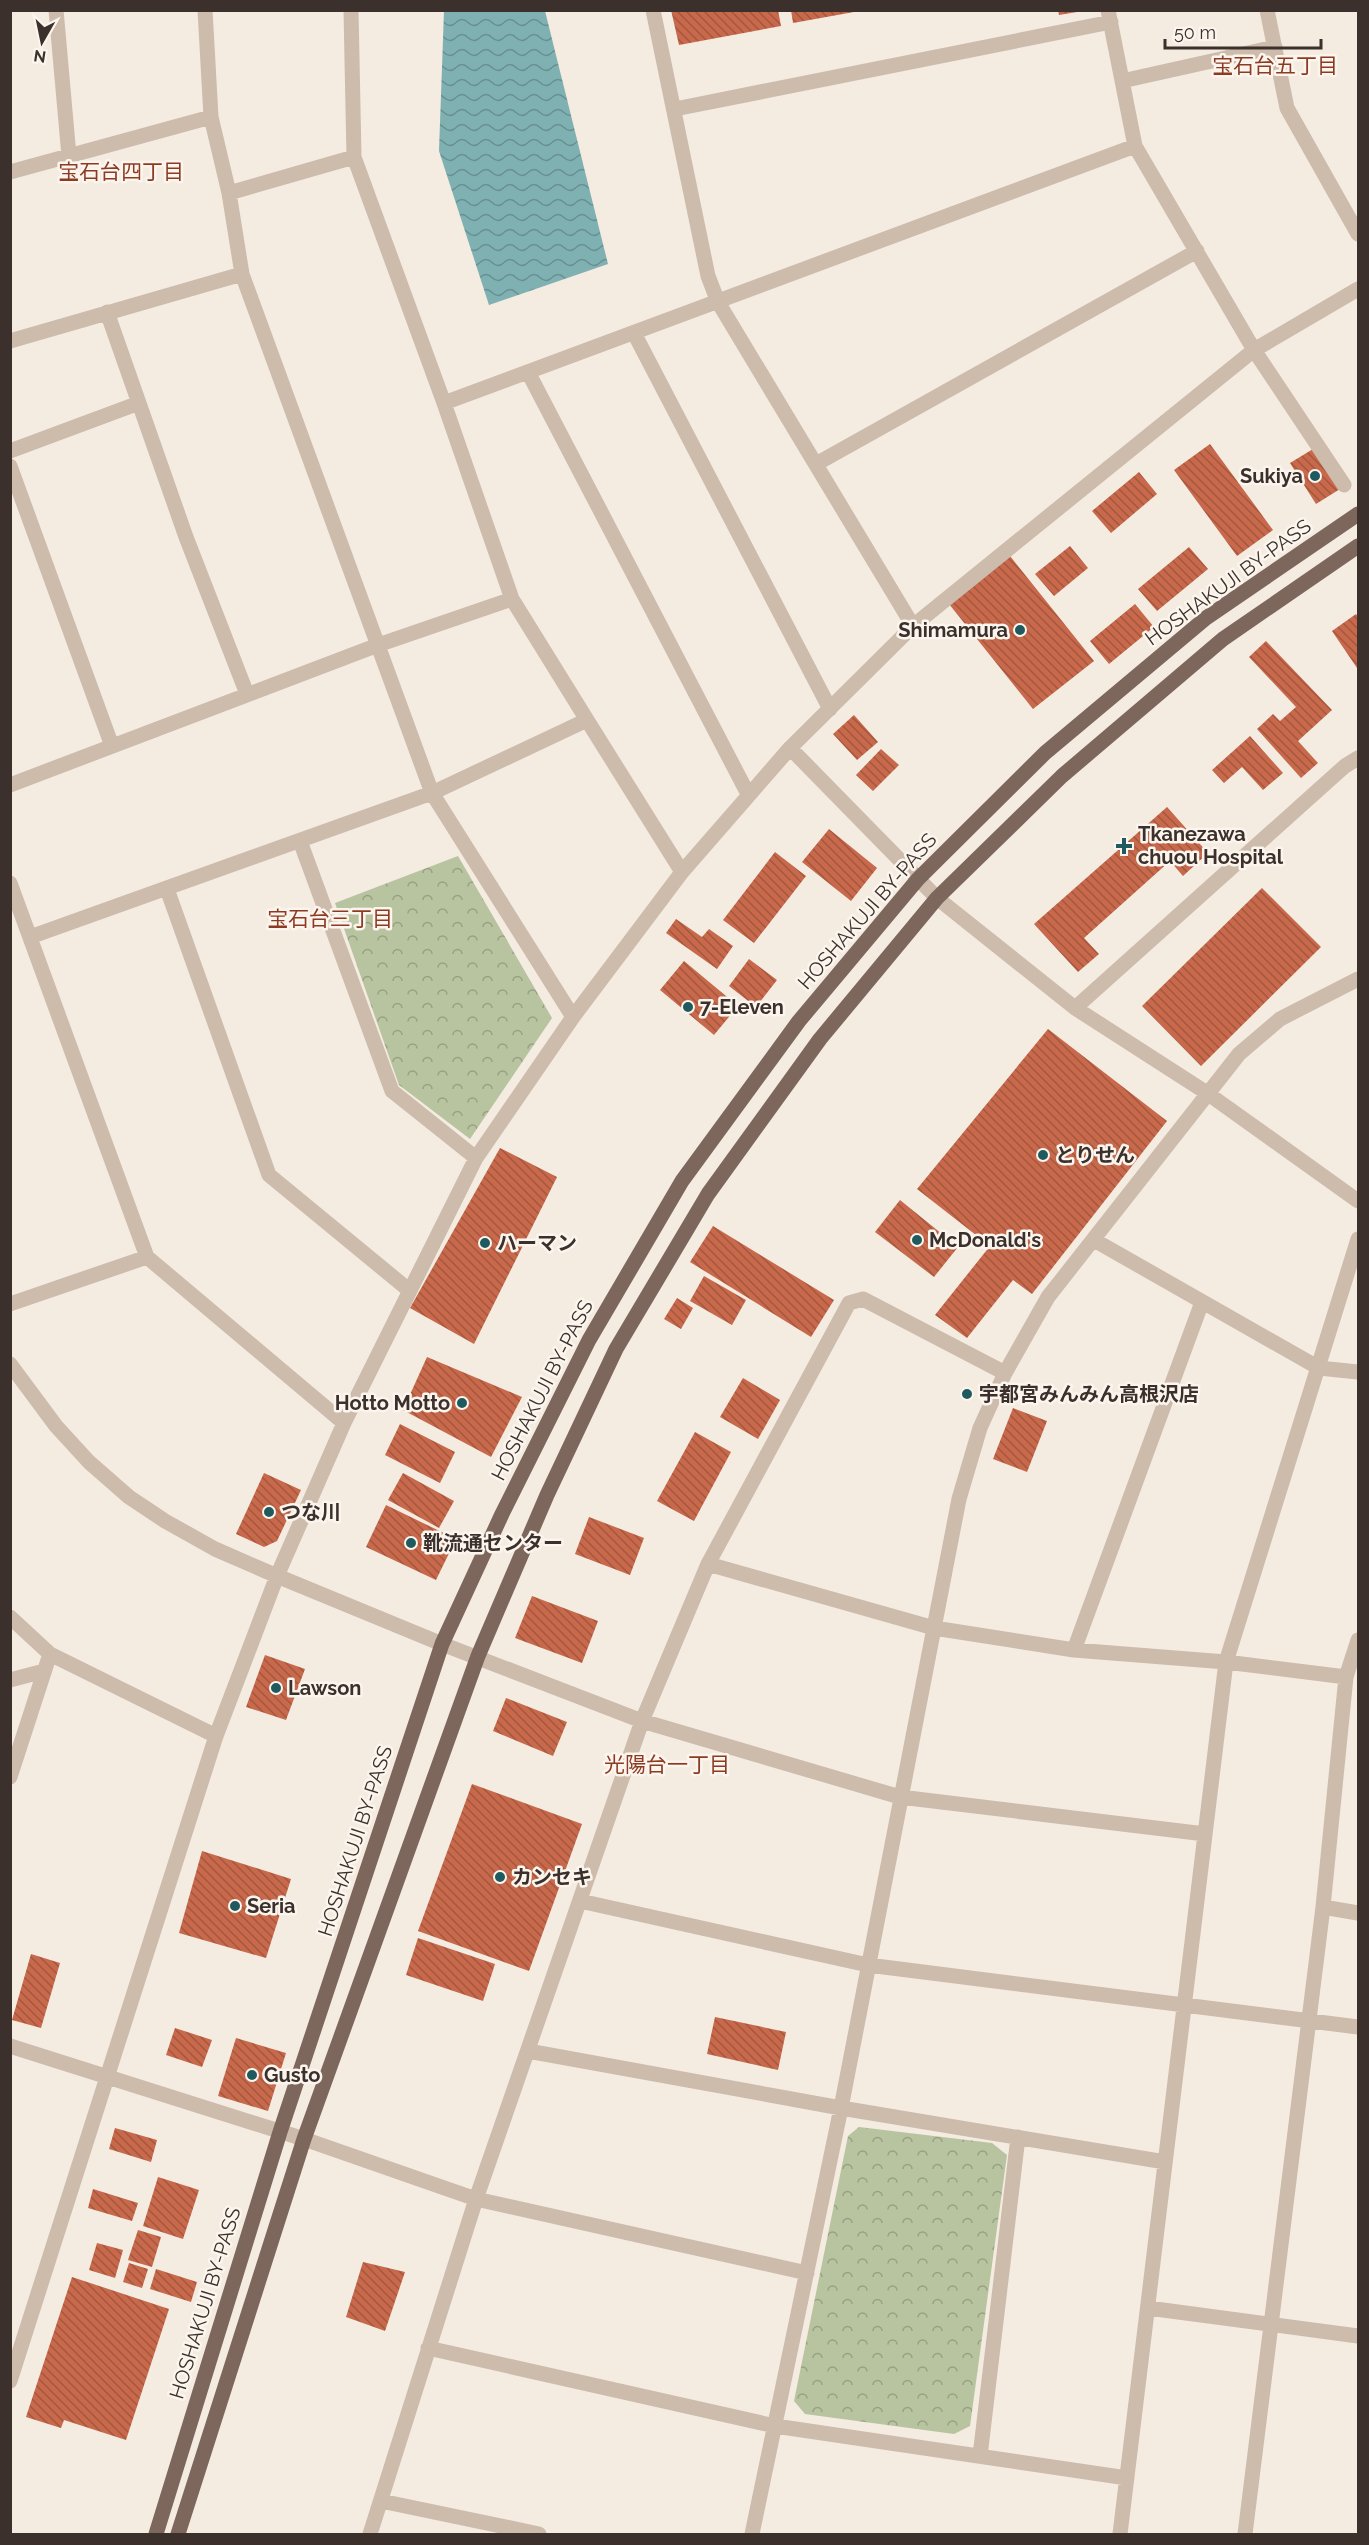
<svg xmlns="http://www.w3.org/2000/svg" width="1369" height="2545" font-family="Raleway,'Noto Sans JP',sans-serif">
<defs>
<pattern id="park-crowns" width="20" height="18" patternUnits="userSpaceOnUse" patternTransform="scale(1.5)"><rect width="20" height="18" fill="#b8c4a0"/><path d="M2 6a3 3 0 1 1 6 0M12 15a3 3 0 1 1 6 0" fill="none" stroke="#97a083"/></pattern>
<pattern id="water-waves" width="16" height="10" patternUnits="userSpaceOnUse" patternTransform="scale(1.5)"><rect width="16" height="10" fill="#7fb0b2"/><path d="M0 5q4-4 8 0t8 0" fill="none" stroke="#699091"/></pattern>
<pattern id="building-back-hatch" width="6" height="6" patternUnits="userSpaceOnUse" patternTransform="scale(1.5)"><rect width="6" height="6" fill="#c8694b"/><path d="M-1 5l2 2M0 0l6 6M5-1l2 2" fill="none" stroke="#a4573f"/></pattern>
</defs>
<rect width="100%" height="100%" fill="#f4ebe1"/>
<path fill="url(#park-crowns)" d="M458,856l94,162 -82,121 -71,-54 -64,-182z
M859,2127l133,16 15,12 -37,271 -16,8 -149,-20 -11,-13 54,-265z"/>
<path fill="url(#water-waves)" d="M444,11h101l63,253 -119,41 -50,-154z"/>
<path fill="url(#building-back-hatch)" d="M671,10h107l3,16 -102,19z
M791,10h63v2l-61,11z
M1058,10h19v2l-18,3z
M1210,444l63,86 -36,26 -63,-86z
M1313,449l27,40 -24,15 -26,-41z
M1139,472l18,22 -46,39 -19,-22z
M1070,546l18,22 -34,28 -19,-22z
M1189,547l19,22 -51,42 -19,-22z
M1006,551l88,110 -61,48 -88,-110z
M1135,604l19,23 -45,37 -19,-23z
M1356,614l2,3v50l-1,1 -25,-37z
M1266,641l66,69 -34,31 20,22 -17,15 -44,-49 16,-15 7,7 16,-14 -47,-50z
M854,715l24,27 -21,18 -24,-26z
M1250,736l33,37 -20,17 -21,-23 -18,16 -12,-13z
M881,749l18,16 -26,26 -17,-16z
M1167,807l41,46 -25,23 -13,-15 -86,77 15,16 -21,18 -44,-48z
M829,829l48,39 -26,33 -49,-39z
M775,852l31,24 -52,67 -31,-23z
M1262,888l59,59 -120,119 -59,-60z
M676,919l26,18 7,-8 24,17 -16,23 -51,-36z
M749,959l28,21 -21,27 -27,-21z
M684,961l54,45 -24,29 -54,-45z
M1048,1029l119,92 -135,173 -19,-14 -46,58 -32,-23 55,-69 -73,-57z
M500,1148l57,29 -83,167 -64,-36z
M900,1200l58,47 -24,30 -59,-45z
M713,1226l121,74 -23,37 -121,-75z
M704,1276l42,24 -14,25 -42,-24z
M677,1298l16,10 -12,21 -17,-10z
M427,1357l95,40 -31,60 -88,-47z
M743,1378l37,22 -22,39 -38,-22z
M1013,1408l34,13 -20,51 -34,-13z
M400,1424l55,28 -15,31 -55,-28z
M695,1432l36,20 -37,69 -37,-20z
M264,1473l37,17 -24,51 -13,6 -28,-13z
M403,1473l51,28 -15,27 -51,-28z
M386,1505l70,34 -20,41 -70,-33z
M589,1517l55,21 -14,37 -55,-21z
M532,1596l66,25 -16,42 -67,-25z
M265,1655l40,14 -19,51 -40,-13z
M506,1698l61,24 -14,34 -60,-25z
M472,1784l110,40 -53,147 -111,-40z
M202,1851l89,28 -25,79 -87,-25z
M418,1938l77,26 -12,37 -77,-26z
M31,1954l29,9 -19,65 -29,-8z
M715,2017l71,15 -8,38 -71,-16z
M175,2028l37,12 -10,27 -36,-12z
M236,2038l50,15 -18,58 -50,-15z
M115,2128l42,12 -6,22 -42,-13z
M158,2177l41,13 -16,49 -40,-13z
M93,2189l45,14 -6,18 -44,-13z
M138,2230l23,7 -9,30 -24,-7z
M97,2243l26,7 -8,28 -26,-8z
M363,2262l42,10 -20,59 -39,-14z
M129,2263l19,6 -6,19 -19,-6z
M156,2269l41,13 -6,20 -41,-13z
M72,2277l97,32 -43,131 -62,-20 -3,8 -35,-11z"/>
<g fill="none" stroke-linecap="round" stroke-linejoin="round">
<path stroke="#cdbbac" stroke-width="15" d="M56,10l13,146
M205,10l6,107 18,76 13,81 190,519 141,224
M351,10l3,147 90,246 68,196 75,121
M653,10l55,266 10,26 195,324
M1108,10l27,136 119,204 90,135
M1267,10l20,98 71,126
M1122,81l153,-34
M675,109l436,-87
M10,172l201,-55
M229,193l125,-36
M107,312l79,225 61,157
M634,333l196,376
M10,341l232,-67
M528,372l220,422
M444,403l691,-257
M10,451l129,-48
M816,464l381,-213
M10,466l102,280
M790,748l147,150 138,110 132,85 151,108
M10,785l368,-140 134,-46
M300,841l92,250 84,67
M10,883l137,374 197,166
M167,889l102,286 141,116
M30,937l402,-144 155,-73 95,152
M1075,1008l270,-242 13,-8
M1094,1240l225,128 39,4
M10,1304l137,-47
M10,1364l46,62 33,36 40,35 36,24 50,28 62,27 165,68 200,77 258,76 305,37
M708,1564l226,64 140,22 152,12 120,15
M10,1617l40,37 166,82
M1074,1650l128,-348
M10,1680l34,-9
M10,1777l40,-123
M580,1901l288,64 490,62
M1323,1907l23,-230 12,-37
M10,2046l294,93 172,60 331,74
M528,2051l313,57 324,54
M1148,2308l210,28
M428,2348l347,78 352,52
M10,2381l206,-645 61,-160 67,-153 132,-265 97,-141 109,-145 108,-124 123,-122 341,-276 104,-61
M980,2456l38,-319
M381,2501l158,33
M370,2534l106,-335 166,-478 66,-157 141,-261 14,-4 142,74
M752,2534l89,-426 118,-609 21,-71 25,-55 43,-76 191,-243 41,-35 78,-40
M1120,2534l106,-872 132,-423
M1245,2534l78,-627 35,6"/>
<path stroke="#7d675c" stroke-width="15" d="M156,2534l124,-402 162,-488 60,-130 87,-174 93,-159 117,-160 119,-142 127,-126 161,-135 152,-104
M178,2534l126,-395 174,-483 69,-161 69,-146 92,-155 112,-155 117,-141 125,-122 161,-137 135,-93"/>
</g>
<g fill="#1f5a5e" stroke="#fbf5ee" stroke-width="2">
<circle cx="1315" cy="476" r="6"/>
<circle cx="1020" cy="630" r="6"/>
<path d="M1121 837h6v6h6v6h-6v6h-6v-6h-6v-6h6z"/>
<circle cx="688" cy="1007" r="6"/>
<circle cx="1043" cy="1155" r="6"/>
<circle cx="917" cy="1240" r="6"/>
<circle cx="485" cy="1243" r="6"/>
<circle cx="967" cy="1394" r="6"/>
<circle cx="462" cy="1403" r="6"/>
<circle cx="269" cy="1512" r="6"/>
<circle cx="411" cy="1543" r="6"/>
<circle cx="276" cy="1688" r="6"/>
<circle cx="500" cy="1877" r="6"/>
<circle cx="235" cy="1906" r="6"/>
<circle cx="252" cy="2075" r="6"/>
</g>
<g text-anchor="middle" stroke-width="5" stroke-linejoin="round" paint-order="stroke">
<g font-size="20" font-weight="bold" fill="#3b302b" stroke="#fbf5ee" text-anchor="start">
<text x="1303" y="483" text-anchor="end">Sukiya</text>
<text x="1008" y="637" text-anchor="end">Shimamura</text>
<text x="1138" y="841">Tkanezawa<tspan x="1138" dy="23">chuou Hospital</tspan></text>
<text x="700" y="1014">7-Eleven</text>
<text x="1055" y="1162">とりせん</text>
<text x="929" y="1247">McDonald's</text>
<text x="497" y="1250">ハーマン</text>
<text x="979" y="1401">宇都宮みんみん高根沢店</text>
<text x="450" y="1410" text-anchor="end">Hotto Motto</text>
<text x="281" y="1519">つな川</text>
<text x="423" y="1550">靴流通センター</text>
<text x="288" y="1695">Lawson</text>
<text x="512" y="1884">カンセキ</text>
<text x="247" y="1913">Seria</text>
<text x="264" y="2082">Gusto</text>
</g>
<g font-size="20" fill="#3b302b" stroke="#fbf5ee">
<text transform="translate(1228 582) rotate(-36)" y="7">HOSHAKUJI BY-PASS</text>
<text transform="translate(867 911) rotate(-49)" y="7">HOSHAKUJI BY-PASS</text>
<text transform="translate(542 1390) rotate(-63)" y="7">HOSHAKUJI BY-PASS</text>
<text transform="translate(355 1841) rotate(-72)" y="7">HOSHAKUJI BY-PASS</text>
<text transform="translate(205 2303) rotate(-73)" y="7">HOSHAKUJI BY-PASS</text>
</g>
<g font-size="21" fill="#8c3b22" stroke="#fbf5ee">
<text x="1275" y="73">宝石台五丁目</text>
<text x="121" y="179">宝石台四丁目</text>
<text x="330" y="926">宝石台三丁目</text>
<text x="667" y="1772">光陽台一丁目</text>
</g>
</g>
<rect width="1369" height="2545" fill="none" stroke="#3b302b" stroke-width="24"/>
<g transform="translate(42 42) rotate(189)" stroke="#fbf5ee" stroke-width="4.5" paint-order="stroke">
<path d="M0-4.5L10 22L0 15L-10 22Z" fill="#3b302b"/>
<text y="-9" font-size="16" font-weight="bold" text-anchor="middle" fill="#3b302b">N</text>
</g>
<path d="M1165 39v9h156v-9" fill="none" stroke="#3b302b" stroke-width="3"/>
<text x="1174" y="39" font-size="18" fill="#3b302b" stroke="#fbf5ee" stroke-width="4.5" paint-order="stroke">50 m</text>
</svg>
